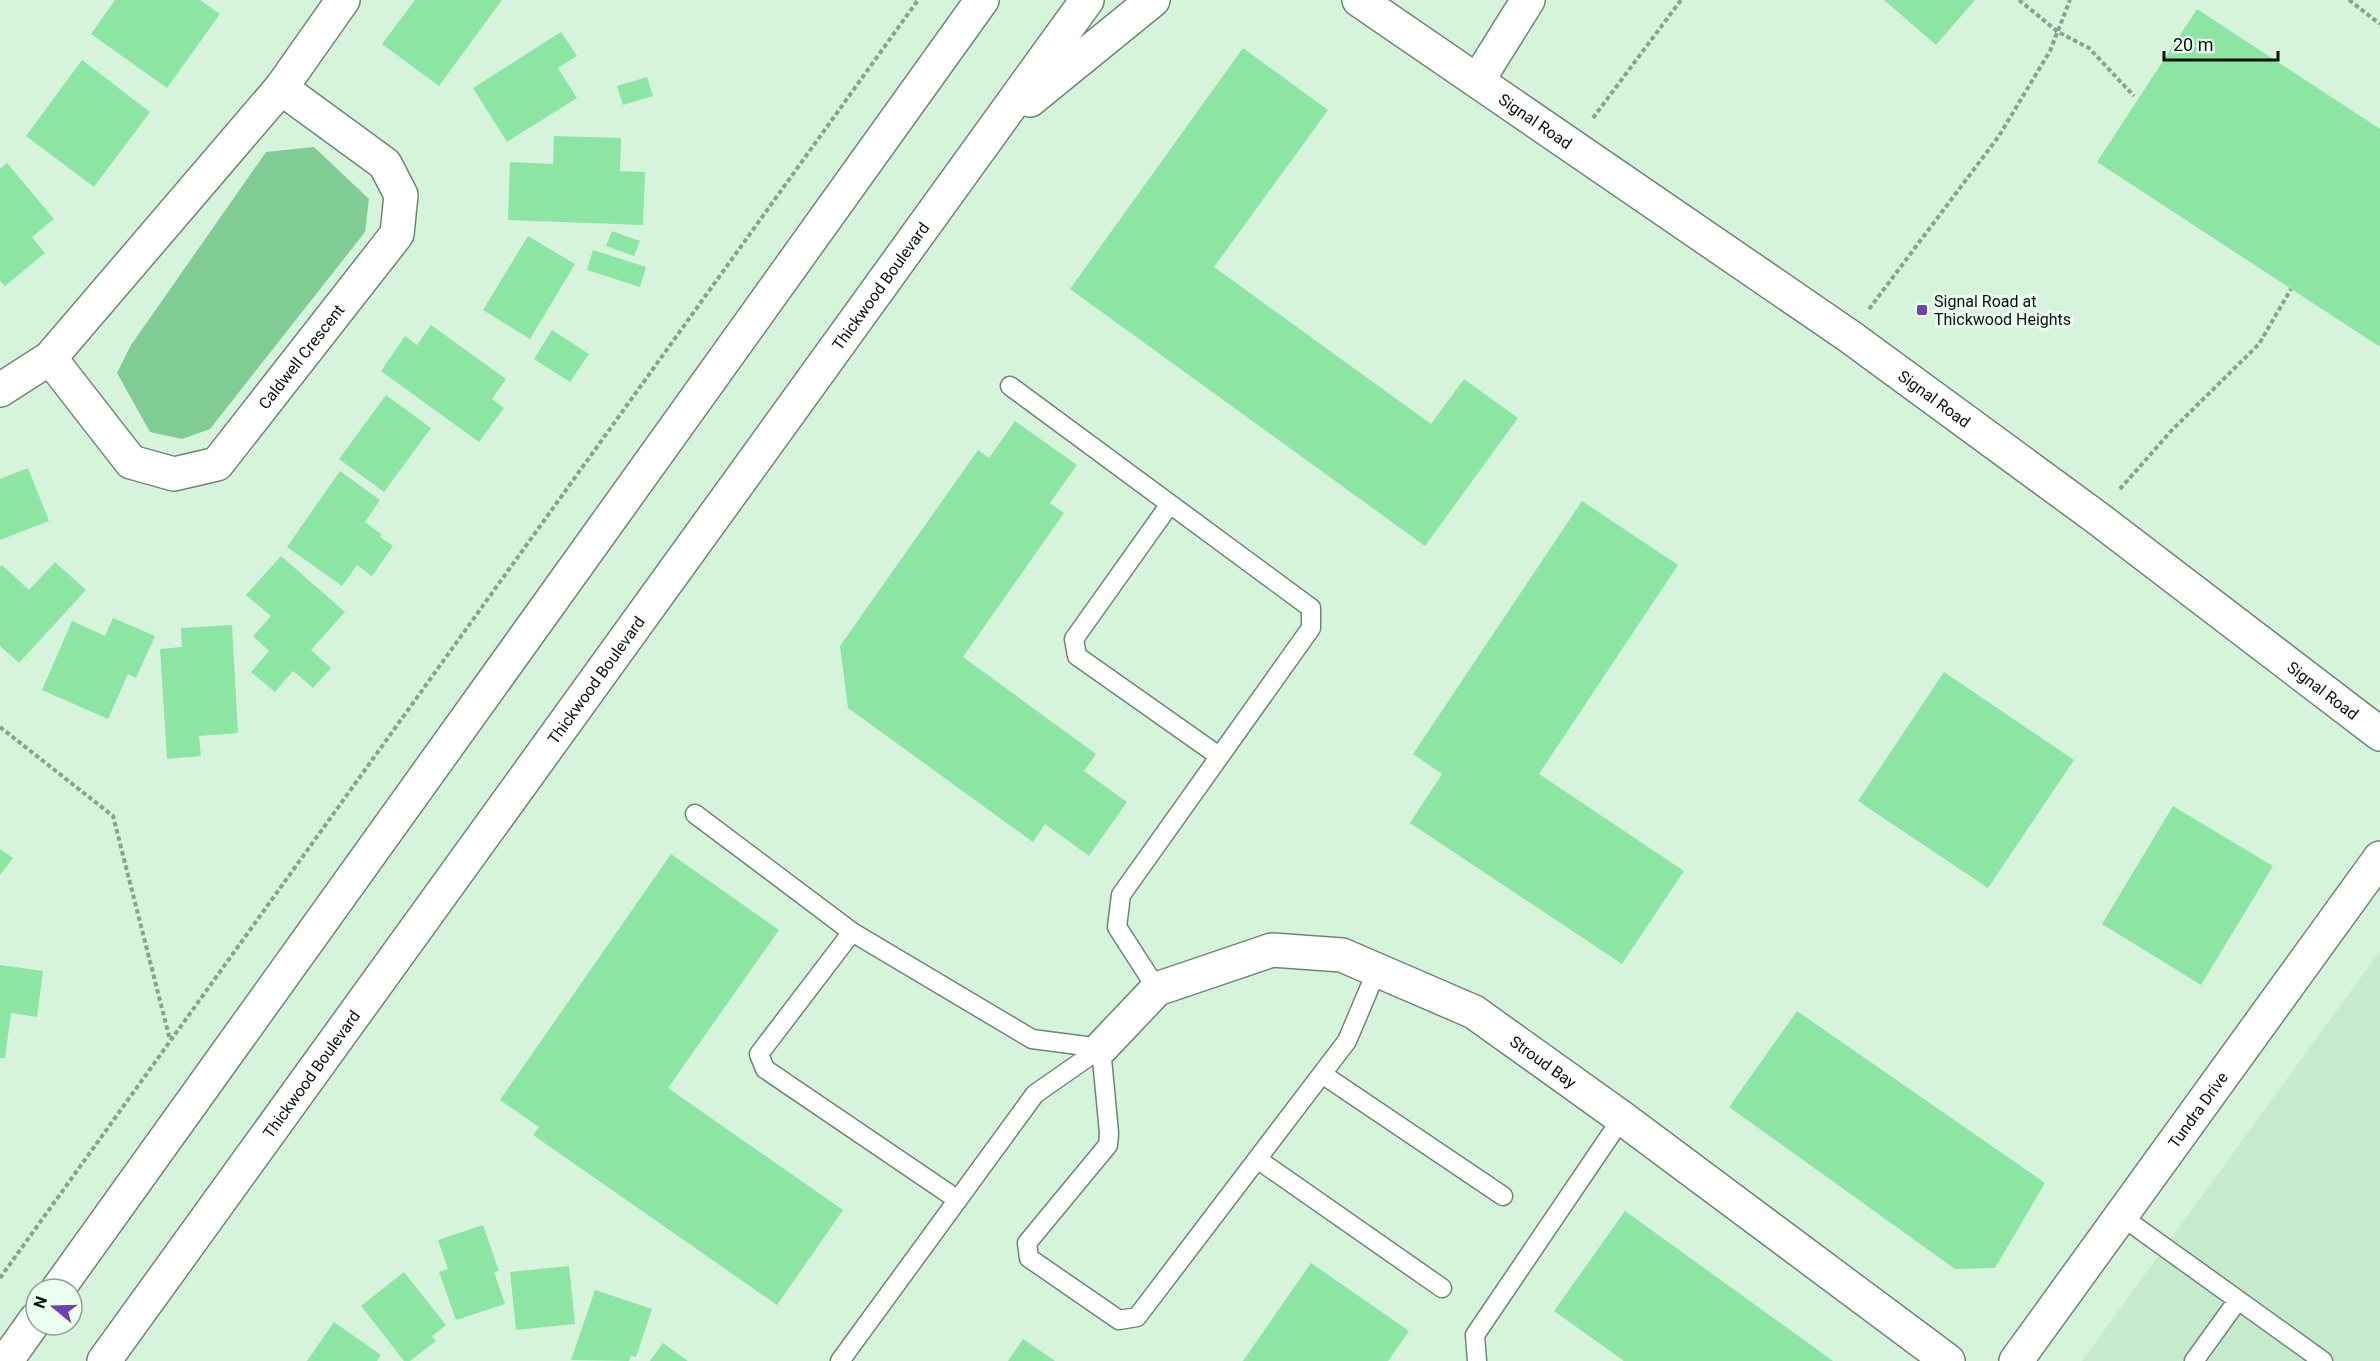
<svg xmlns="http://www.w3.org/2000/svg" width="2380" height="1361" font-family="Roboto,sans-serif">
<rect width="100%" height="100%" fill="#d6f4dc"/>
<path fill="#c5eacc" d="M2380,951v410h-298z"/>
<path fill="#81cc94" d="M314,147l55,52 -4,33 -155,197 -28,10 -32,-7 -33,-59 14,-28 135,-193z"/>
<path fill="#8ce5a3" d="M115,0h85l20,14 -53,74 -76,-54z
M415,0h87l-63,86 -57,-42z
M1884,0h91l-39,45z
M2197,9l183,120v218l-283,-185z
M561,32l16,24 -19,12 19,30 -70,44 -34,-54z
M1243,48l85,62 -114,157 217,157 33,-45 54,39 -93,128 -355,-257z
M82,60l68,52 -56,75 -68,-51z
M647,77l6,19 -30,9 -6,-19z
M554,136l67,2 -1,33 25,1 -2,53 -135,-5 2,-58 43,2z
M7,163l47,56 -22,18 13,16 -40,33 -5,-5v-112z
M612,231l28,10 -6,15 -28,-10z
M528,236l47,28 -45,75 -47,-29z
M593,250l53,17 -6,20 -53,-17z
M431,325l75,54 -14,20 12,9 -25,34 -98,-71 24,-35 12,9z
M552,330l37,24 -19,28 -36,-23z
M386,395l45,33 -47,64 -45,-33z
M1015,421l62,44 -27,38 14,10 -101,144 133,97 -12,17 43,31 -38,54 -44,-32 -12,18 -185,-134 -8,-62 138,-196 11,8z
M28,468l21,53 -49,19v-61z
M340,471l40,29 -15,22 16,12 -1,3 13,9 -21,30 -15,-11 -15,21 -55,-39z
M1582,501l96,64 -139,209 145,97 -62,93 -212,-141 32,-49 -29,-20z
M281,556l64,56 -34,38 20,18 -18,20 -20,-17 -18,21 -24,-20 18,-21 -16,-15 18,-20 -25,-21z
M55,562l31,28 -67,73 -19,-17v-79l2,-2 27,25z
M113,618l42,18 -19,42 -8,-4 -20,45 -66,-29 30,-69 33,15z
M232,625l6,108 -39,3 2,20 -34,3 -7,-110 22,-2 -1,-19z
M1944,672l130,88 -86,128 -130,-87z
M2173,806l100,60 -72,119 -99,-61z
M0,849l13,9 -13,17z
M671,854l108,76 -111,158 175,122 -66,95 -244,-170 6,-8 -39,-27z
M0,965l43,6 -6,46 -26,-4 -6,45h-5z
M1797,1011l248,172 -50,85 -40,1 -226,-162z
M1625,1211l208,150h-209l-70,-50z
M483,1225l16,46 -5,1 11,32 -49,16 -17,-48 9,-3 -10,-29z
M1311,1263l98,68 -21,30h-145z
M569,1266l6,58 -59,6 -6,-58z
M404,1272l42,53 -14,11 4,5 -26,20h-6l-43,-55z
M595,1290l57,19 -16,48 -5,-1 -2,5 -58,-1z
M334,1322l47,33 -4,6h-70z
M1023,1339l32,22h-47z
M663,1343l25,18h-38z"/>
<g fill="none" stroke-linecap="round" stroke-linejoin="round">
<g stroke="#6d8872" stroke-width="21">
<path id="lane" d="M1010,386l301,222v20l-190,267 -4,32 40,62
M1170,504l-96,135 3,17 142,100
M695,814l157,118 -93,122 6,15 193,131
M852,932l180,107 69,9
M1101,1048l8,85 -1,12 -81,98 2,15 90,62 18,-3 210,-276 30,-71
M1322,1074l181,122
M1257,1159l185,129
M2121,1216l202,145
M840,1361l195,-267 66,-46
M1477,1361l-2,-26 147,-217
M2194,1361l44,-61"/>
</g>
<g stroke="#6d8872" stroke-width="36">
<g id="street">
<path d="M1478,80l50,-80"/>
<path id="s1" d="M50,358l81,104 43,12 43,-10 180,-230 4,-39 -16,-31 -104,-76"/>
<path d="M0,390l50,-32 231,-270 62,-88"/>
<path id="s2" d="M1101,1048l56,-59 115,-39 70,5 132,57 148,106 326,243"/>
<path id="s3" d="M2016,1361l364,-503"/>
</g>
</g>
<g stroke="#6d8872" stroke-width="36">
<g id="secondary">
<path id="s4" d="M1359,0l490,336 247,181 284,217"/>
<path d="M1030,100l123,-100"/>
<path d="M58,1289l924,-1289"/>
<path d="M6,1361l30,-42"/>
<path id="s5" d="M104,1361l983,-1361"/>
</g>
</g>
<path stroke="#8aa18f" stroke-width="4" stroke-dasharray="4.5 3" stroke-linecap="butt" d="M2019,0l39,32 31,16 45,48
M2349,0l31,24
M1593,118l88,-118
M1869,309l130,-173 51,-85 20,-51
M2120,489l52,-59 87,-86 32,-55
M0,727l113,89 57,224
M0,1278l918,-1278"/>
<use href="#lane" stroke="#fff" stroke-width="18"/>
<use href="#street" stroke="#fff" stroke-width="33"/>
<use href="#secondary" stroke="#fff" stroke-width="33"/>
</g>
<rect fill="#753eb5" stroke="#ecfeef" stroke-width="2" x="1916" y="304" width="12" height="12" rx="3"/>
<g text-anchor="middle" stroke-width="6" stroke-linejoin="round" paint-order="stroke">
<g font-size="16" fill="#07110a" stroke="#ecfeef">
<text dy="6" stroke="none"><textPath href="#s4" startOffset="214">Signal Road</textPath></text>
<text dy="6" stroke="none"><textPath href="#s5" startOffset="1326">Thickwood Boulevard</textPath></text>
<text dy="6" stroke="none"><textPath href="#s1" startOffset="357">Caldwell Crescent</textPath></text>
<text dy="6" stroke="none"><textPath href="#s4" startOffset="700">Signal Road</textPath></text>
<text dy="6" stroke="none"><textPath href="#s5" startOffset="840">Thickwood Boulevard</textPath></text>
<text dy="6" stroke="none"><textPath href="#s4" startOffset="1186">Signal Road</textPath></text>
<text dy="6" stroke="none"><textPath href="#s2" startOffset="502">Stroud Bay</textPath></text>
<text dy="6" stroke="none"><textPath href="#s5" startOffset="354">Thickwood Boulevard</textPath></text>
<text dy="6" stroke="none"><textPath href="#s3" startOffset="310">Tundra Drive</textPath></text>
</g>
<g font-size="16" fill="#07110a" stroke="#ecfeef" text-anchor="start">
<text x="1934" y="307">Signal Road at<tspan x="1934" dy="18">Thickwood Heights</tspan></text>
</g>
</g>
<g transform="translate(54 1307) rotate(289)"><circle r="28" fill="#ecfeef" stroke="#909f93" stroke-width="1.5"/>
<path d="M0-4.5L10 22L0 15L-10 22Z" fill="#753eb5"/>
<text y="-9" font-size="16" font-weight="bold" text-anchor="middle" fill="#07110a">N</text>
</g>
<path d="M2164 51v9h114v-9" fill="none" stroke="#07110a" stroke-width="3"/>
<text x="2173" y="51" font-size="18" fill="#07110a" stroke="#ecfeef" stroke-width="4.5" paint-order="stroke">20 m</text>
</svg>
